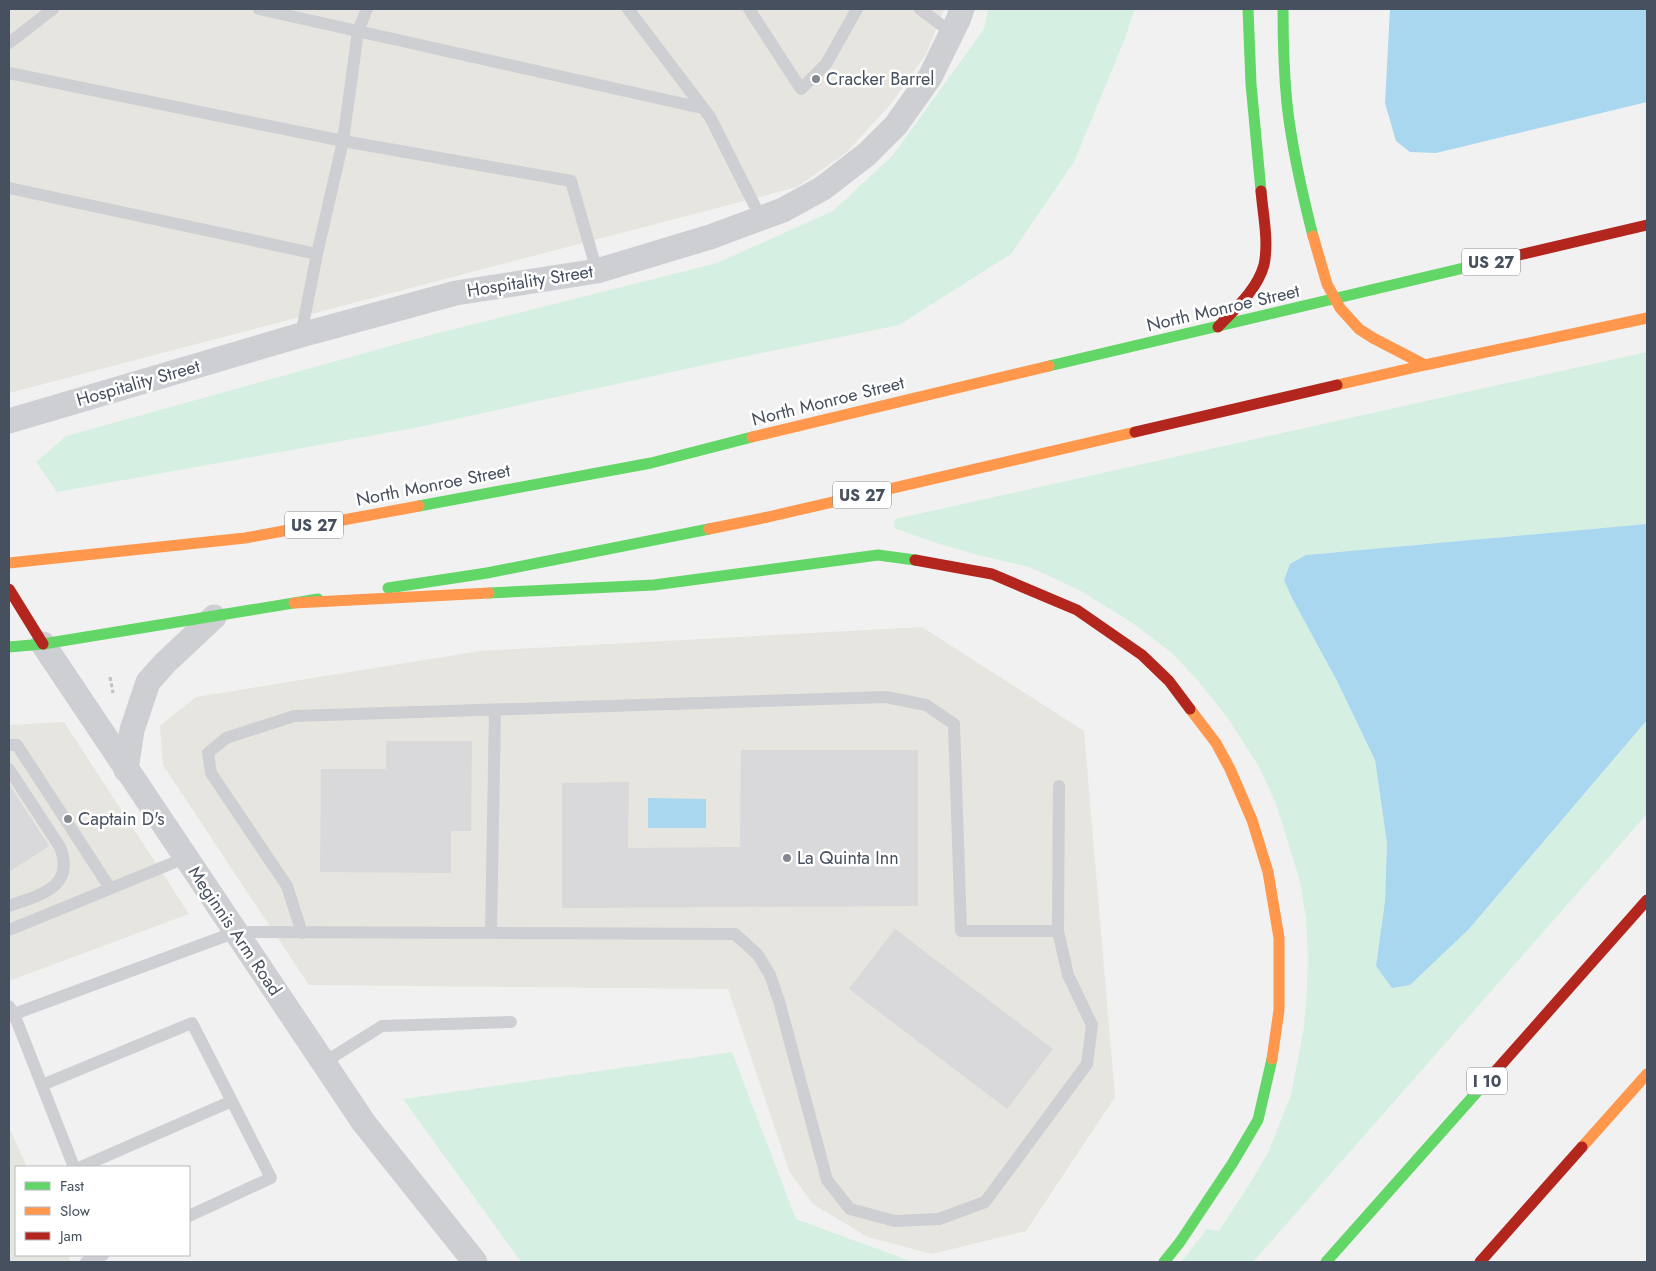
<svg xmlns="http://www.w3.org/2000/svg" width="1656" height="1271" font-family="Jost,sans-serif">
<rect width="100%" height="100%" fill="#f2f1f1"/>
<path fill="#e6e5df" d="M9,9h935l-18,45 -35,50 -45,49 -49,34 -788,206z
M922,627l162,104 31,366 -89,134 -94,23 -64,-17 -55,-33 -23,-31 -62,-184 -419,-4 -146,-220 -3,-39 36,-29 284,-46z
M64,722l125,192 -180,67v-256z
M9,1127l18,40h-11v88h52l3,7h-62z"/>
<path fill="#d5f0e3" d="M988,9h147l-11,32 -50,121 -63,92 -112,71 -181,37 -304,66 -357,64 -21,-30 30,-26 364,-101 287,-72 116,-52 60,-56 91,-126z
M1647,352v172l-341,31 -22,25 8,18 45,83 38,79 12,83 -2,59 84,27 178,-209v94l-394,448h-72l26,-33 12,2 28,-43 21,-35 23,-58 13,-68 3,-38 1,-32 -2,-38 -6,-38 -24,-77 -18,-39 -29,-45 -30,-38 -27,-29 -41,-31 -52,-32 -50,-23 -51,-12 -42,-12 -42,-15 1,-9z
M732,1052l64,167 117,43h-392l-118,-163z"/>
<path fill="#a9d7ef" d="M1390,9h257v93l-211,51 -26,-1 -14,-11 -11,-38z
M1647,524v196l-178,209 -59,56 -18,3 -16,-22 9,-64 2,-59 -12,-83 -38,-79 -45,-83 -8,-18 6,-16 16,-9z
M648,798l58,1v29h-58z"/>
<path fill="#d9d9db" d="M386,741h86l-1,90h-20v42l-131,-1 1,-103h65z
M741,750h177v156l-356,2v-125l67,-1 -1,66 112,-1z
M9,784l40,62 -40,26z
M895,929l158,120 -46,60 -158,-120z"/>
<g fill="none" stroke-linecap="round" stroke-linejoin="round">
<path stroke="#b9c6c3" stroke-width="3" stroke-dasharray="4 2.5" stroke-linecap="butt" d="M110,677l3,16"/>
<path stroke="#cdcfd2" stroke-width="12" d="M259,9l443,99
M628,9l82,108 51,101
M749,9l52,80 25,-25 31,-55
M920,9l32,24
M9,43l44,-34
M9,73l334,68 228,40 26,90
M9,188l308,66
M301,335l16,-81 26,-113 15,-110 9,-22
M9,745h8l93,143
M9,769l51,78c16,41 -21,48 -51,59
M9,930l176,-72
M302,933l-15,-47 -76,-113 -3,-20 18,-15 68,-22 592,-19 40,8 28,19 7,207h97
M491,933l4,-223
M9,1006l5,8 60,153
M9,1016l227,-84 499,2 23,21 12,20 9,26 48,179 23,29 45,12 44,-2 46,-17 102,-138 5,-39 -24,-50 -10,-44 1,-145
M323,1063l59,-37 129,-4
M42,1085l150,-62 79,155 -82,38
M81,1167l151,-66
M86,1262l17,-7"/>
<path stroke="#cdcfd2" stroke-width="25" d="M9,421l292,-86 155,-42 141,-22 113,-34 73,-27 40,-22 44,-34 29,-29 34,-48 28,-57 4,-11
M43,644l321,479 111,139
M126,770l6,-40 16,-48 17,-19 49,-46"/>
<path stroke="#63d668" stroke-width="11" d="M1248,9l3,75 10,107
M1283,9c0,32 1,64 4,95 5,45 15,89 26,132
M1049,366l470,-111
M419,506l232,-43 101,-26
M388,588l99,-15 222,-44
M489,593l165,-8 224,-30 37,5
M9,647l34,-3 275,-45
M1164,1262l16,-20 52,-78 26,-44 14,-61
M1326,1262l167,-188"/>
<path stroke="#ff974d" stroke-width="11" d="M1313,236l14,48 13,24 19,21 14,9 52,27 222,-47
M1337,385l88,-20
M752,437l297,-71
M709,529l59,-12 367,-85
M9,563l236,-25 174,-32
M294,603l195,-10
M1190,709l26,34 14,26 22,51 16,52 11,66v72l-7,49
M1582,1147l65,-73"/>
<path stroke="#b3261e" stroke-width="11" d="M1519,255l128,-30
M1218,327c17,-18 39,-37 46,-62 5,-24 -1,-50 -3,-74
M1135,432l202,-47
M915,560l77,14 85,36 65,45 27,26 21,28
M9,589l34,55
M1493,1074l154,-174
M1480,1262l102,-115"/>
</g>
<g fill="#838891" stroke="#fff" stroke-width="2">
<circle cx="816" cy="79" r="5"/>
<circle cx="68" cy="819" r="5"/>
<circle cx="787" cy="858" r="5"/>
</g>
<g text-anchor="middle" stroke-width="5" stroke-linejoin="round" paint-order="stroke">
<g fill="#fff" stroke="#7e848e" stroke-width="1">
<rect x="1462" y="248.5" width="58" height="27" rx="4"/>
<rect x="833" y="481.5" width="58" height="27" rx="4"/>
<rect x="285" y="511.5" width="58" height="27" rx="4"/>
<rect x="1467" y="1067.5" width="40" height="27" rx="4"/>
</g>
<g font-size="16" font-weight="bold" fill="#47505e">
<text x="1491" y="268">US 27</text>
<text x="862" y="501">US 27</text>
<text x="314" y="531">US 27</text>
<text x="1487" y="1087">I 10</text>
</g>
<g font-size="18" fill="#47505e" stroke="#fff" text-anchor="start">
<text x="826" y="85">Cracker Barrel</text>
<text x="78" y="825">Captain D's</text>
<text x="797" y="864">La Quinta Inn</text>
</g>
<g font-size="18" fill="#47505e" stroke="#fff">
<text transform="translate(530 281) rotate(-9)" y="6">Hospitality Street</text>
<text transform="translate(1223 308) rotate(-13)" y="6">North Monroe Street</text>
<text transform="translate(138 383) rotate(-16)" y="6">Hospitality Street</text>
<text transform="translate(828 401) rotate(-14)" y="6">North Monroe Street</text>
<text transform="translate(433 485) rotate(-11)" y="6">North Monroe Street</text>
<text transform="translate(235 931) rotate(56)" y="6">Meginnis Arm Road</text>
</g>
</g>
<rect width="1656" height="1271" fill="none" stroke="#47505e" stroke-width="20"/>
<rect x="15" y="1166" width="175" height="90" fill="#ffffff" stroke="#b5b9bf"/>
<rect x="25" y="1182" width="25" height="8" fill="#63d668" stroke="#b5b9bf"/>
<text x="60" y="1191" font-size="15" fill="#47505e">Fast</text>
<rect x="25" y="1207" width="25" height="8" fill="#ff974d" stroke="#b5b9bf"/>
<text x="60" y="1216" font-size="15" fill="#47505e">Slow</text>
<rect x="25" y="1232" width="25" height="8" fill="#b3261e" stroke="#b5b9bf"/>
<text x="60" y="1241" font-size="15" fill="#47505e">Jam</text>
</svg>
